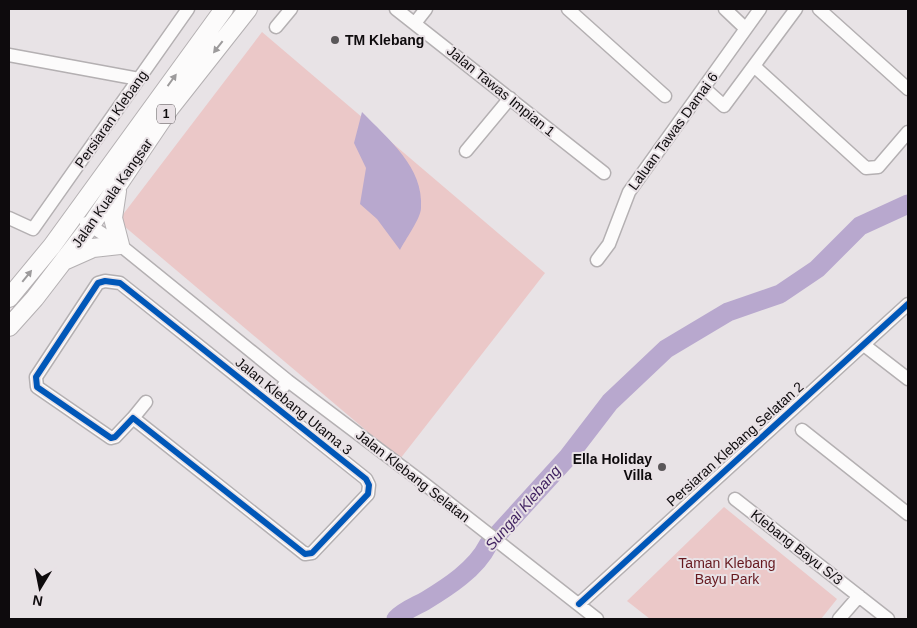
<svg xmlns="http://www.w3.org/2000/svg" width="917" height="628" font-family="Arial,sans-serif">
<rect width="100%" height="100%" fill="#e8e3e6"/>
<path fill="#ebc8c8" d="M262,32l283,241 -145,186 -282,-238z
M724,507l113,92 -16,20h-171l-23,-18z"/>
<path fill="#b8a8ce" d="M362,112c26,27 62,55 59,96 0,10 -16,32 -21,42l-23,-31 -17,-15 6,-36 -12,-25z"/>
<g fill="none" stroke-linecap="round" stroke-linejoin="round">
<path stroke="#b8a8ce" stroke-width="19" d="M396,619c7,-8 20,-13 29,-18 23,-14 51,-32 63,-56l79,-87 43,-56 56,-53 62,-37 52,-18 37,-25 43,-43 48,-22"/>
<g stroke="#b4b0b2" stroke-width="15">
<path id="minor" d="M396,9l208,164
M568,9l97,87
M725,9l20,19
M819,9l89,80
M415,23l11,-14
M276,27l15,-18
M9,55l130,24
M754,66l112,102 12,-1 30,-35
M704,88l20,18 72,-97
M466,151l44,-53
M9,218l24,11 155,-220
M86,223l34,22 168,136 134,101 175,137
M597,260l12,-16 20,-52 131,-183
M105,281l15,2 246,196 3,6 -1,9 -56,59 -7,1 -172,-136 -18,19 -4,1 -74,-51 -1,-10 62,-94z
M864,345l44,34
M270,402l18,-21
M133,418l13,-16
M802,430l106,84
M735,499l153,120
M579,604l329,-300
M839,619l20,-23"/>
</g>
<g stroke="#b4b0b2" stroke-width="20">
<path id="highway" d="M66,260l27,-12 27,-3 -7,-27 4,-27
M9,298l43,-52 172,-237
M9,327l26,-29 56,-73 79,-117 78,-99"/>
</g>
<use href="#minor" stroke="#fcfbfb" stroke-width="12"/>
<use href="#highway" stroke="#fcfbfb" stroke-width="18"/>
<g stroke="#e9e2e6" stroke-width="9">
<path id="cycleway" d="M105,281l15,2 246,196 3,6 -1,9 -56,59 -7,1 -172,-136 -18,19 -4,1 -74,-51 -1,-10 62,-94z
M579,604l329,-300"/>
</g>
<use href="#cycleway" stroke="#0057b8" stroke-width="6"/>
</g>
<defs><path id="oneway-solid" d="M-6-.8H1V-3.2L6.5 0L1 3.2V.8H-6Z" transform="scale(1.25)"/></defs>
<g fill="#9d9b9c">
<use href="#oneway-solid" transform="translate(218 47) rotate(128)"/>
<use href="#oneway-solid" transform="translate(172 80) rotate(-54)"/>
<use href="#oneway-solid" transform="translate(27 276) rotate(-51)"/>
</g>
<g fill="#5a5759" stroke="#e9e2e6" stroke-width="2">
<circle cx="335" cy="40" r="5"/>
<circle cx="662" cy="467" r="5"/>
</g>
<g text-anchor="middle" stroke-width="4" stroke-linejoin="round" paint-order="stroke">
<rect fill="#e9e2e6" stroke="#504c4e" stroke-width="1" x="157" y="104.5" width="18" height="19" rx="4"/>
<g font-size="12" font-weight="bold" fill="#0e0b0d">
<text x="166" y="118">1</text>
</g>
<g font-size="14" font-weight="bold" fill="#0e0b0d" stroke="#e9e2e6" text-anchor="start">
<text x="345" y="45">TM Klebang</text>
<text x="652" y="464" text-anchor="end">Ella Holiday<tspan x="652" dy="16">Villa</tspan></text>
</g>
<g font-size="14" fill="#0e0b0d" stroke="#e9e2e6">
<text transform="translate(501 91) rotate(39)" y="5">Jalan Tawas Impian 1</text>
<text transform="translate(111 119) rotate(-55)" y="5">Persiaran Klebang</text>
<text transform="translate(673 131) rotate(-54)" y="5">Laluan Tawas Damai 6</text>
<text transform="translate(112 193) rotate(-55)" y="5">Jalan Kuala Kangsar</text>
<text transform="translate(294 406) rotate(39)" y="5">Jalan Klebang Utama 3</text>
<text transform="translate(735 444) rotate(-42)" y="5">Persiaran Klebang Selatan 2</text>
<text transform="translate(413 476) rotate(38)" y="5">Jalan Klebang Selatan</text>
<text transform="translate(797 547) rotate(38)" y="5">Klebang Bayu S/3</text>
</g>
<g font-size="14" fill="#66191f" stroke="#e9e2e6">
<text x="727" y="568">Taman Klebang<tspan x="727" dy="16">Bayu Park</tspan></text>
</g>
<g font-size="15" font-style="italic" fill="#3e1f5f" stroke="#e9e2e6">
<text transform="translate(523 508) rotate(-49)" y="5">Sungai Klebang</text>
</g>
</g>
<rect width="917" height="628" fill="none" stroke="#0e0b0d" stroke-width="20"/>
<g transform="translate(40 588) rotate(190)" stroke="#e9e2e6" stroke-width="4" paint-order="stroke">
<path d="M0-4L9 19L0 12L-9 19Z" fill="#0e0b0d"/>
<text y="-8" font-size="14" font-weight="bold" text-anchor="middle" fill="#0e0b0d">N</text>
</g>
</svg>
